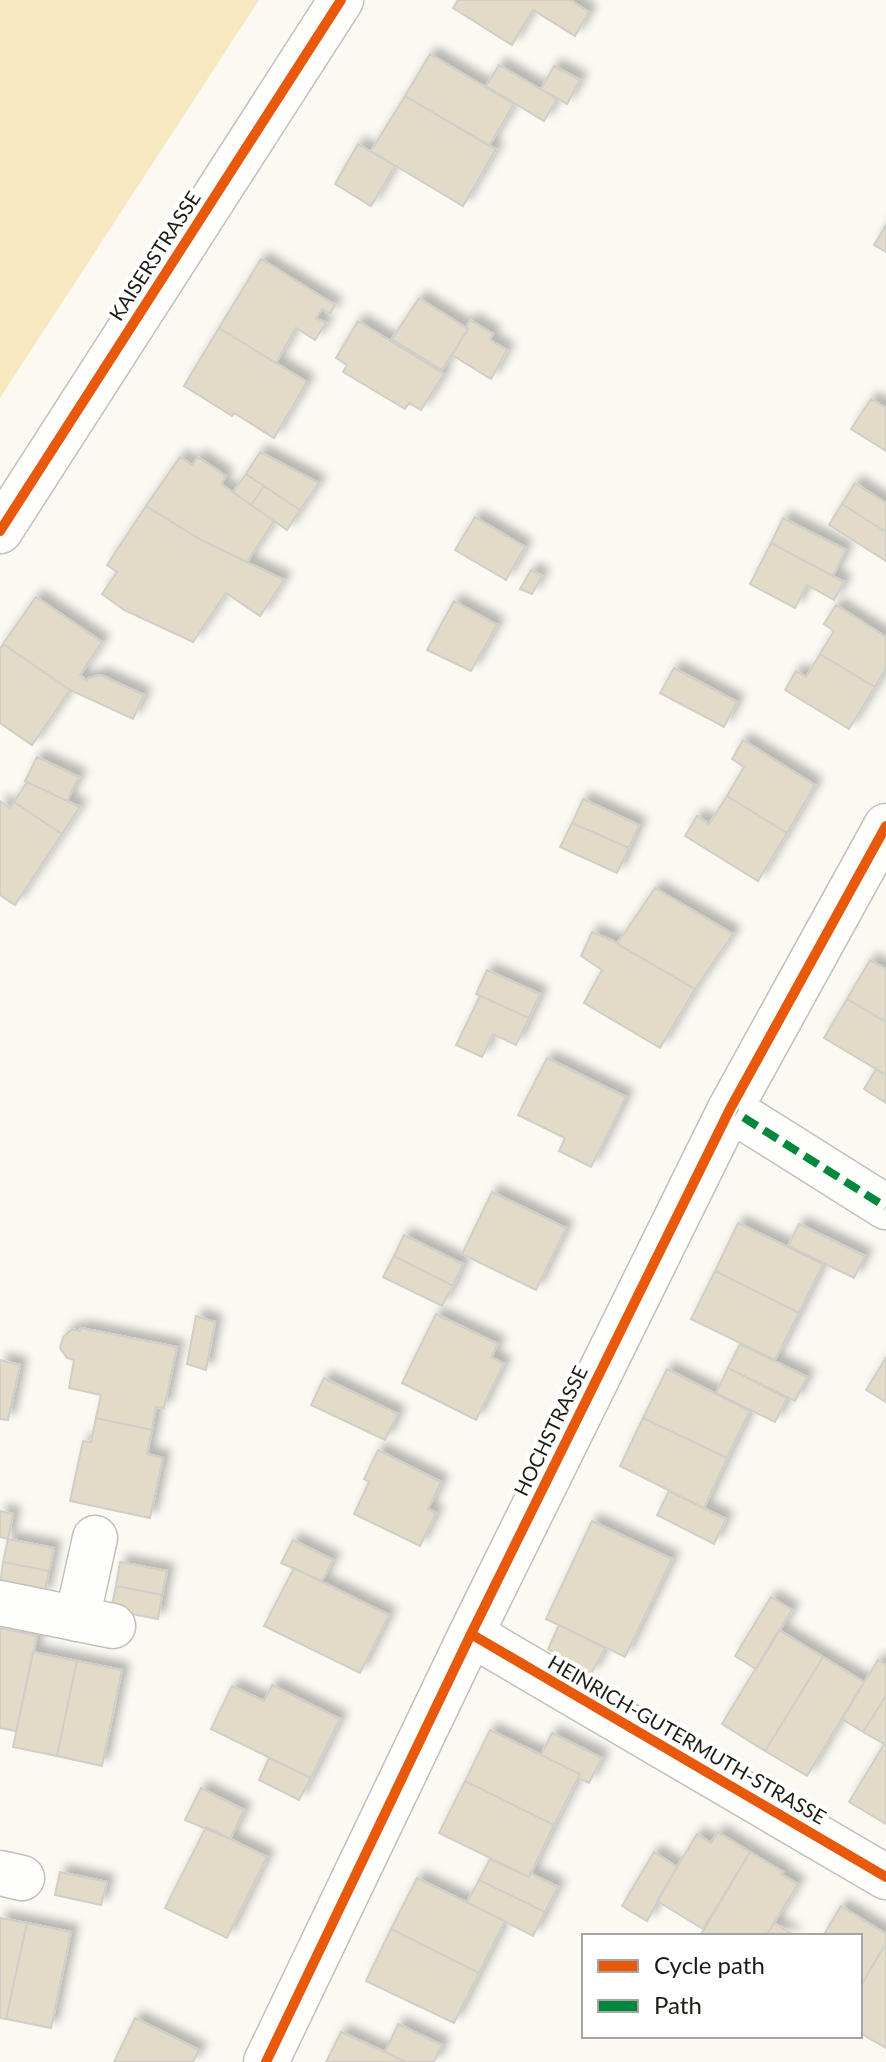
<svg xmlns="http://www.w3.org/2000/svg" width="886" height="2062" font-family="Lato,sans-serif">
<defs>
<filter id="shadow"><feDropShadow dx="7" dy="-7" stdDeviation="4" flood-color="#0004"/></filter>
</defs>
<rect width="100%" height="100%" fill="#fbf9f2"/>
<path fill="#f8e8c0" d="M0,0h259l-259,398z"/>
<path fill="#e3dbc7" stroke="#d0cec9" stroke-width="2" filter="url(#shadow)" d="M458,0h112l19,12 -14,24 -42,-26 -21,35 -59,-37z
M430,54l84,50 -25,42 -84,-50z
M499,65l58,34 -13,22 -58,-35z
M554,66l26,14 -13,24 -26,-15z
M405,96l91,53 -33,57 -92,-55z
M358,144l37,22 -24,40 -36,-22z
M886,225v27l-12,-7z
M261,259l74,46 -5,9 -8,-5 -6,9 10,5 -11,17 -19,-12 -20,35 -57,-35z
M419,298l49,31 -26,41 -50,-31z
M470,320l23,14 -3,6 17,10 -16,29 -39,-24 16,-26 -2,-1z
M358,321l86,53 -23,36 -12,-7 -4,6 -62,-37 4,-7 -11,-7z
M219,328l88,54 -33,56 -40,-25 -2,3 -48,-30z
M871,399l15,9v43l-35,-22z
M260,452l59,31 -19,27 -54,-36z
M180,457l12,8 6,-8 28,19 -5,8 53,37 -27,41 -46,-22 -55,-34z
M246,474l18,12 -13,19 -18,-13z
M855,483l31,20v29l-44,-28z
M264,486l36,24 -13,20 -36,-25z
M842,504l44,28v29l-57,-36z
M146,506l55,34 83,40 -24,36 -34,-23 -33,49 -69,-32 -22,-16 15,-22 -10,-7z
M475,517l50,30 -19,33 -51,-30z
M783,518l63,32 -13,26 -62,-33z
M771,543l73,39 -10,18 -27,-15 -12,23 -45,-24z
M531,570l11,6 -10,18 -12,-5z
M36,597l66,45 -22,33 7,6 1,-3 13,-3 43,20 -11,24 -63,-29 -67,-46z
M454,601l43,24 -26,46 -44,-21z
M836,605l50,32v31l-11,19 -55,-33 14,-23 -10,-7z
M3,644l67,46 -38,55 -32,-22v-74z
M820,654l55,33 -26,42 -64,-39 11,-19 10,6z
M674,668l63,34 -13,25 -64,-34z
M743,740l72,45 -28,48 -60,-37 17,-29 -12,-8z
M37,757l42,20 -12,24 -42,-20z
M27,782l53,25 -18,27 -48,-32z
M727,796l60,37 -29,48 -73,-45 12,-20 12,8z
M583,799l56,26 -10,23 -57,-25z
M0,801l10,7 4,-6 48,32 -47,71 -15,-10z
M572,823l57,25 -12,25 -57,-26z
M655,888l78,46 -38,55 -78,-45z
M592,932l19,8 84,49 -35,59 -76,-45 18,-33 -21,-14z
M870,960l16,9v53l-39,-23z
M487,970l53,24 -11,24 -53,-24z
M480,996l49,22 -13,27 -23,-11 -11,23 -26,-12z
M847,999l39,23v53l-62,-37z
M547,1058l79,39 -35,70 -32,-16 6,-13 -47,-23z
M876,1069l10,6v28l-22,-14z
M492,1192l74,36 -30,62 -74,-36z
M738,1223l85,41 -24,49 -84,-42z
M799,1224l66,32 -11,22 -66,-32z
M404,1235l59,29 -10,22 -59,-30z
M394,1256l59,30 -11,20 -59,-29z
M715,1271l84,42 -24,47 -84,-41z
M436,1314l62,30 -7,13 13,7 -28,56 -74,-37z
M196,1316l19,6 -9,48 -19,-6z
M81,1328l96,19 -13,61 -8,-1 -4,23 -56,-12 5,-23 -32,-7 5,-28 -7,-2 -7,-10 3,-11 9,-8 8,2z
M740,1344l67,33 -12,24 -67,-33z
M886,1358v44l-20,-12z
M0,1360l20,5 -12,55 -8,-1z
M728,1368l59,30 -12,24 -59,-29z
M667,1369l83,42 -23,47 -84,-40z
M324,1378l74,36 -13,26 -74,-35z
M96,1418l56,12 -5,24 16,4 -13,60 -80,-17 13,-60 8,1z
M643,1418l84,40 -23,50 -84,-42z
M378,1450l63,32 -13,27 8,4 -16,33 -66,-32 15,-32 -5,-3z
M669,1491l57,28 -12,25 -57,-29z
M0,1511l13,3 -5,25 -8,-2z
M592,1521l80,38 -47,98 -79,-38z
M8,1539l46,9 -5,23 -46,-9z
M293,1540l40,20 -11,21 -41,-18z
M3,1562l46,9 -5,24 -44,-9z
M120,1562l47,9 -5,24 -46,-9z
M294,1568l95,47 -29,58 -96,-47z
M116,1586l46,9 -4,24 -47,-9z
M771,1597l21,13 -36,59 -21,-13z
M559,1625l46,23 -14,26 -43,-25z
M0,1628l37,8 -21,95 -16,-3z
M779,1630l44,27 -58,94 -43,-27z
M33,1652l44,9 -20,95 -44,-9z
M823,1657l41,25 -57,94 -42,-25z
M878,1660l8,5v31l-23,36 -21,-13z
M77,1661l45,9 -20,96 -45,-10z
M272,1685l68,34 -29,59 -100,-49 21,-43 32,15z
M886,1696v45l-2,3 -21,-12z
M490,1730l90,44 -26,51 -89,-44z
M552,1733l50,25 -13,25 -11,-5 2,-4 -39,-19z
M886,1741v83l-37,-22z
M269,1758l42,20 -12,22 -40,-20z
M465,1781l89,44 -25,52 -90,-44z
M201,1788l43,22 -14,29 -45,-19z
M206,1827l61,30 -40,81 -62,-30z
M718,1832l32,20 -47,77 -46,-28 40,-67 14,9z
M654,1852l23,15 -30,54 -25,-15z
M750,1852l33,20 -2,2 17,10 -32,52h-66z
M490,1859l39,18 1,-4 28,14 -13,25 -66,-32z
M60,1872l47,10 -6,23 -46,-10z
M417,1878l88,43 -26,52 -88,-44z
M479,1880l66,32 -12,24 -66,-34z
M841,1906l45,28v9l-26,44v-51h-37z
M0,1918l27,5 -21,96 -6,-1z
M27,1923l44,9 -20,96 -45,-9z
M774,1923l20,12 -28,1z
M391,1929l88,44 -25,50 -88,-42z
M886,1943v105l-26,-15v-46z
M135,2018l64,32 -6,12h-79z
M398,2024l44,21 -8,17h-28l-21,-10z
M341,2032l44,20 21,10h-80z"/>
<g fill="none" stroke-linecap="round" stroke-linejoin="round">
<g stroke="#c1c0ba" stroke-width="47">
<path id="minor" d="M0,531l341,-531
M730,1109l156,98
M0,1603l113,23
M77,1619l18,-81
M471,1634l415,243
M0,1873l22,5
M266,2062l205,-428 259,-525 156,-283"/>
</g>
<use href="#minor" stroke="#fefefd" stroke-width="44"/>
<path stroke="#00873e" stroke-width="8" stroke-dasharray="16 8" stroke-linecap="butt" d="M734,1102l-4,7 156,98"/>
<g stroke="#fff" stroke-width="15">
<path id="cycleway" d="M0,531l341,-531
M471,1634l415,243
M266,2062l205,-428 259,-525 156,-283"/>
</g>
<use href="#cycleway" stroke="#e8590c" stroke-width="10"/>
</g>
<g text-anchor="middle" stroke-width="8" stroke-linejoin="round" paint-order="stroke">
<g font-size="20" fill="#1c1b16" stroke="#fff">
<text transform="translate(155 256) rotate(-57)" y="7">KAISERSTRASSE</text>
<text transform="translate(551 1431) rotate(-64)" y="7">HOCHSTRASSE</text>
<text transform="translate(687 1740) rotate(30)" y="7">HEINRICH-GUTERMUTH-STRASSE</text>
</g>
</g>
<rect x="582" y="1934" width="280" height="104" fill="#ffffff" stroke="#a4a4a2" stroke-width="2"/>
<rect x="598" y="1960" width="40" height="12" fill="#e8590c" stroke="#a4a4a2" stroke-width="2"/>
<text x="654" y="1974" font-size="24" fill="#1c1b16">Cycle path</text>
<rect x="598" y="2000" width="40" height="12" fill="#00873e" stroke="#a4a4a2" stroke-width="2"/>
<text x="654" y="2014" font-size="24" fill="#1c1b16">Path</text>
</svg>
